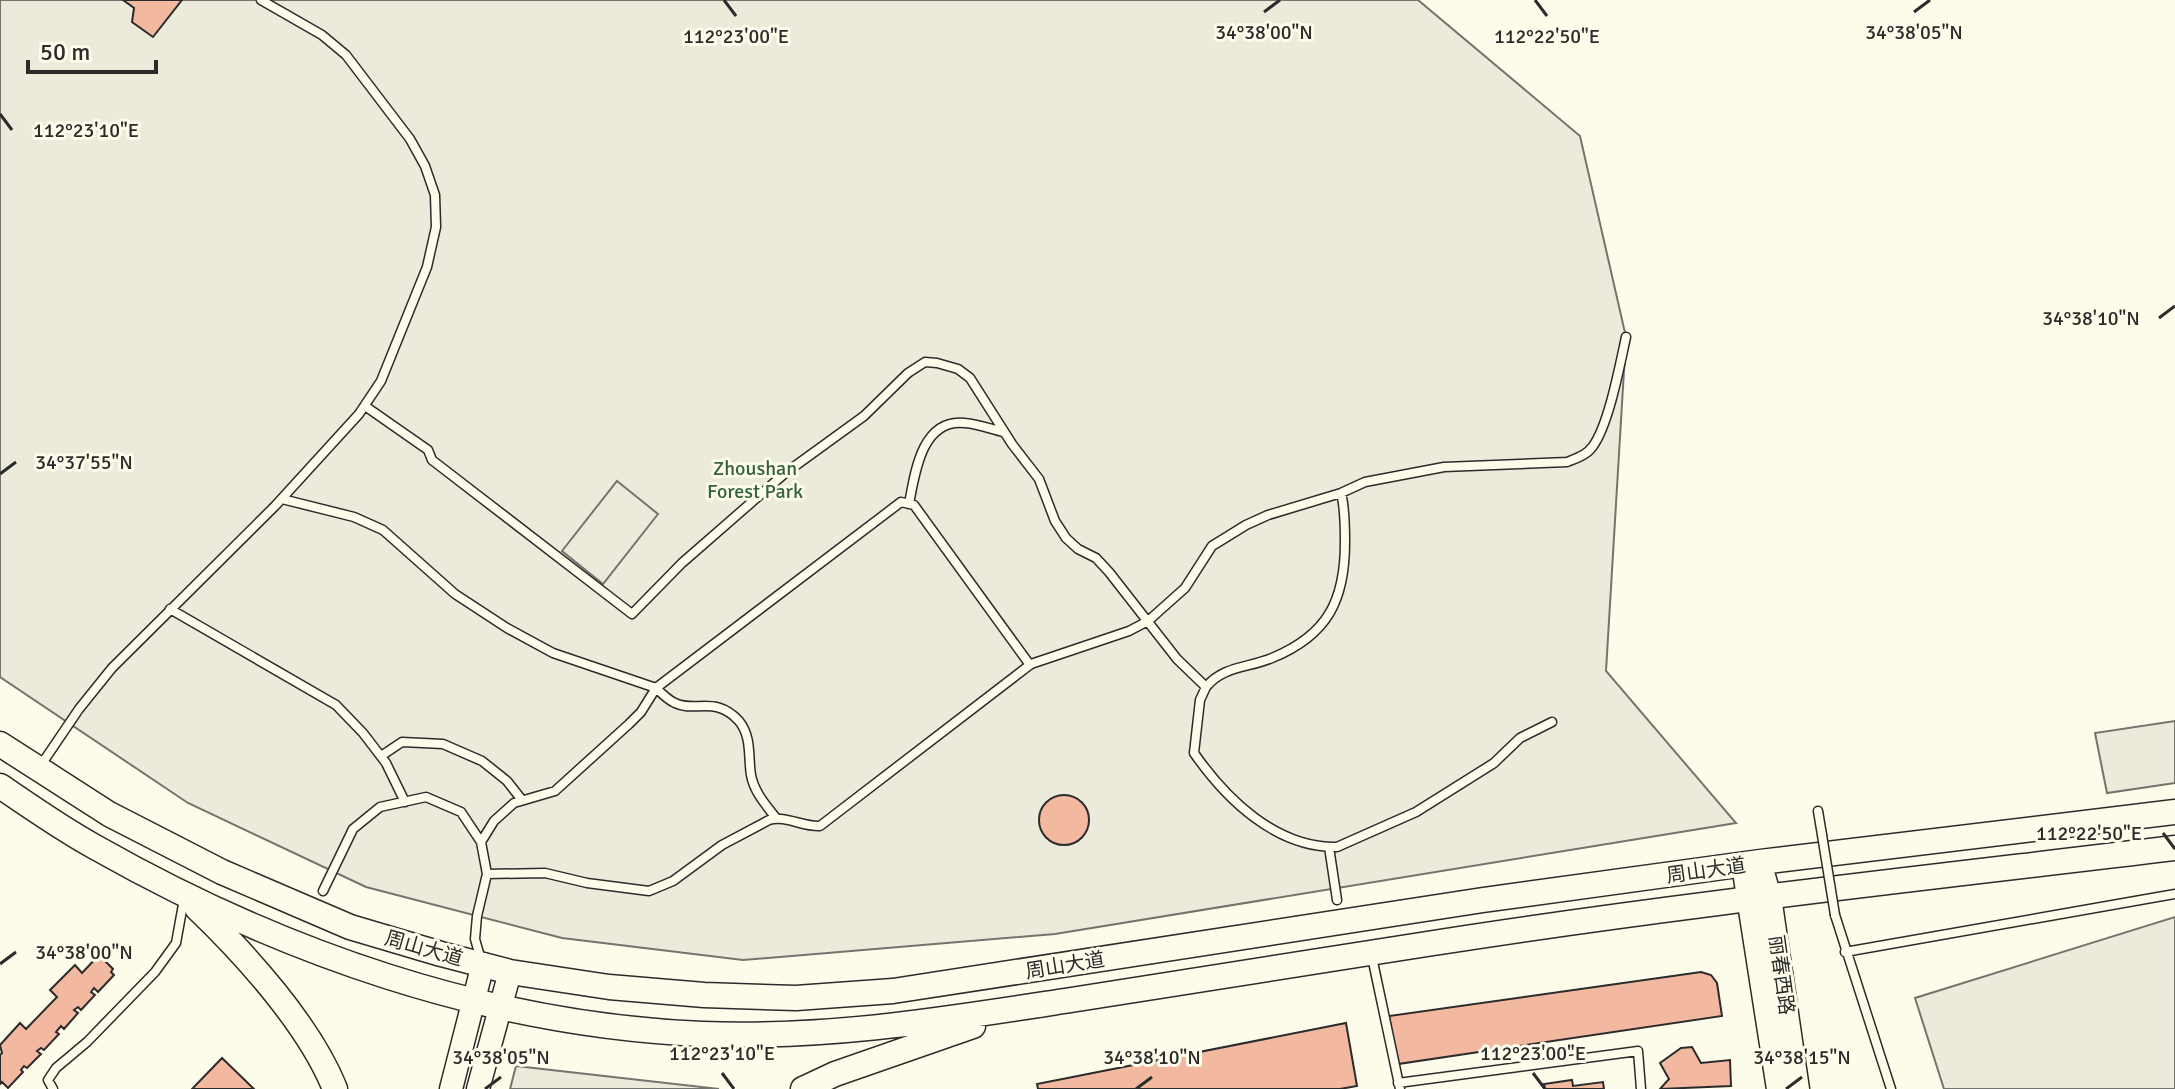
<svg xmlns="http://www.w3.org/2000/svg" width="2175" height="1089" font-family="Signika,'Noto Sans SC',sans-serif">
<rect width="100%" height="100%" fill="#fdfbea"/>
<path fill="#ecebdb" stroke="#74746e" stroke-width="2" d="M0,0h1418l162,136 46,201 -20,334 130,152 -681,111 -312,26 -181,-22 -196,-51 -178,-84 -188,-126z
M2175,917v172h-231l-29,-91z
M516,1066l203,23h-209z"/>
<path fill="#eceadb" stroke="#74746e" stroke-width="2" d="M617,481l41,33 -55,70 -41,-33z
M2175,721v62l-68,10 -12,-60z"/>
<path fill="#f2b8a0" stroke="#2b2b2b" stroke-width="2" d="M123,0h59l-29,37 -21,-15 2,-14z
M1039 820a25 25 0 1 1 50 0a25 25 0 1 1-50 0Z
M99,955l14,14 -2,3 3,3 -16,17 -4,-4 -3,4 4,3 -14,15 -3,-3 -4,3 4,3 -14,16 -3,-3 -5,6 3,2 -15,16 -3,-2 -4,3 4,3 -14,14 -3,-2 -3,4 2,2 -15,16 -6,-6 -2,2v-29l2,-2 -2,-8 20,-22 6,6 31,-32 -7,-7 25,-25 7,8z
M1701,972l10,3 6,8 5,33 -324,48 -9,-48z
M1346,1023l11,63 -17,3h-302l-1,-5z
M1692,1047l9,16 29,-3 1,26 -71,3 9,-10 -9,-16 21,-15z
M222,1058l32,31h-62z
M1572,1080l1,6 30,-4 1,7h-59l-1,-5z"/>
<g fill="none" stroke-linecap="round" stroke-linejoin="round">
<g stroke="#2b2b2b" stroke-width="11">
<path id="lane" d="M365,406l63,44 4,10 200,154 50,-51 102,-89 80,-58 44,-43 17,-11 12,1 21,6 12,9 42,66 27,35 16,42 11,17 12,11 18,9 13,14 68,87 29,28 -6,13 -6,53c32,46 82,95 143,94l79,-35 78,-49 26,-25 32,-16
M282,499l72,18 29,13 72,64 52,34 46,25 103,35 -15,24 -12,12 -74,67 -41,12 -20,18 -13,21 6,32 -10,42 -2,23 6,21
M909,504c6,-32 13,-86 56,-81 13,1 26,6 38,9
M170,609l166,96 27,28 23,30 19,39
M1206,687c17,-21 42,-19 66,-29 56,-23 73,-58 73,-116 0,-16 0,-34 -4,-49
M381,756l21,-14 41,2 39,17 25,20 15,19
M41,765l38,-56 33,-41 163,-162 84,-92 22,-33 46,-114 9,-40 -1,-32 -10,-29 -15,-27 -64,-84 -24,-20 -61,-35
M1818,811l4,24
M776,818c-10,-13 -22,-26 -25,-43 -3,-18 1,-38 -12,-54 -24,-26 -44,-8 -64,-18 -7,-3 -14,-10 -19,-15l245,-186 13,3 116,160
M1329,847l8,53
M487,874l58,-1 42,10 62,8 24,-10 49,-36 47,-25c16,-5 34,7 51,6l211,-162 98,-33 19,-10 37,-33 27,-42 34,-21 22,-10 73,-22 24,-11 79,-15 123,-5c10,-4 20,-7 26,-16 16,-22 27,-82 33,-109
M323,891l30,-62 27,-22 46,-10 35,15 20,30
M1835,915l56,174
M1845,952l330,-58
M1372,957l28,132
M1398,1083l240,-32 3,38
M53,1089l-5,-9 8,-12 31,-26 68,-70 21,-29 8,-44"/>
</g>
<g stroke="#2b2b2b" stroke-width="25">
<path id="secondary" d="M1760,862l10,35 28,192
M1743,865l35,224
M451,1089l32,-125
M478,1089l32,-117"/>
</g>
<g stroke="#2b2b2b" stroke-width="27">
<path id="primary" d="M0,744l109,70 113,58 128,55 91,27 69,18 99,15 95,8 92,3 97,-7 590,-91 277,-38 415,-50
M0,786c31,21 62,43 95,61 185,105 393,178 607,187 127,5 245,-15 369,-34 119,-19 238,-37 356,-56 248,-39 499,-66 748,-96
M197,908c49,47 113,118 138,181
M803,1089l32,-15 138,-48"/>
</g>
<use href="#lane" stroke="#fdfbea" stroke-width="8"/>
<use href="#secondary" stroke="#fdfbea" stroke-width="22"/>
<use href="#primary" stroke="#fdfbea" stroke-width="24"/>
<g stroke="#2b2b2b" stroke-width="11" stroke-linecap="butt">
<path id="lane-bridge" d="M1822,835l13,80"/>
</g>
<use href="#lane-bridge" stroke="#fdfbea" stroke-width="8"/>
</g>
<path fill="none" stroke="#2b2b2b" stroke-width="3" d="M724,0l12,16M1535,0l12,16M1264,12l16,-12M1914,12l16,-12M0,114l12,16M2159,318l16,-12M0,474l16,-12M2163,833l12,16M0,964l16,-12M722,1073l12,16M1533,1073l12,16M485,1089l16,-12M1136,1089l16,-12M1786,1089l16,-12"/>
<g text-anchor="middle" stroke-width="6" stroke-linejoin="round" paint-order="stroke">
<g font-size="20" fill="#34623c" stroke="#fdfbea">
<text x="755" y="475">Zhoushan<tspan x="755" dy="23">Forest Park</tspan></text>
</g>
<g font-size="20" fill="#2b2b2b" stroke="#fdfbea">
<text transform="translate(1706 870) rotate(-8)" y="7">周山大道</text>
<text transform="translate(424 948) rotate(16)" y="7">周山大道</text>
<text transform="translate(1065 965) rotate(-9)" y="7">周山大道</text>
<text transform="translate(1782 975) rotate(82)" y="7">丽春西路</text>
</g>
</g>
<g font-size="20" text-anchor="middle" fill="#2b2b2b" stroke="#fdfbea" stroke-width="6" stroke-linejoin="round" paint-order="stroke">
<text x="1264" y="39">34°38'00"N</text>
<text x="1914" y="39">34°38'05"N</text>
<text x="736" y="43">112°23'00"E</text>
<text x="1547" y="43">112°22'50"E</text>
<text x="86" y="137">112°23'10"E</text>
<text x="2091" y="325">34°38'10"N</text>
<text x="84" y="469">34°37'55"N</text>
<text x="2089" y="840">112°22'50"E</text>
<text x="84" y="959">34°38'00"N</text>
<text x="722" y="1060">112°23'10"E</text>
<text x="1533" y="1060">112°23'00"E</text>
<text x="501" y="1064">34°38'05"N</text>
<text x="1152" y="1064">34°38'10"N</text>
<text x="1802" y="1064">34°38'15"N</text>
</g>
<path d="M28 60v12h128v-12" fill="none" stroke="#2b2b2b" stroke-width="4"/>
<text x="40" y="60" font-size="24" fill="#2b2b2b" stroke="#fdfbea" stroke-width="6" paint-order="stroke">50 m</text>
</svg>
